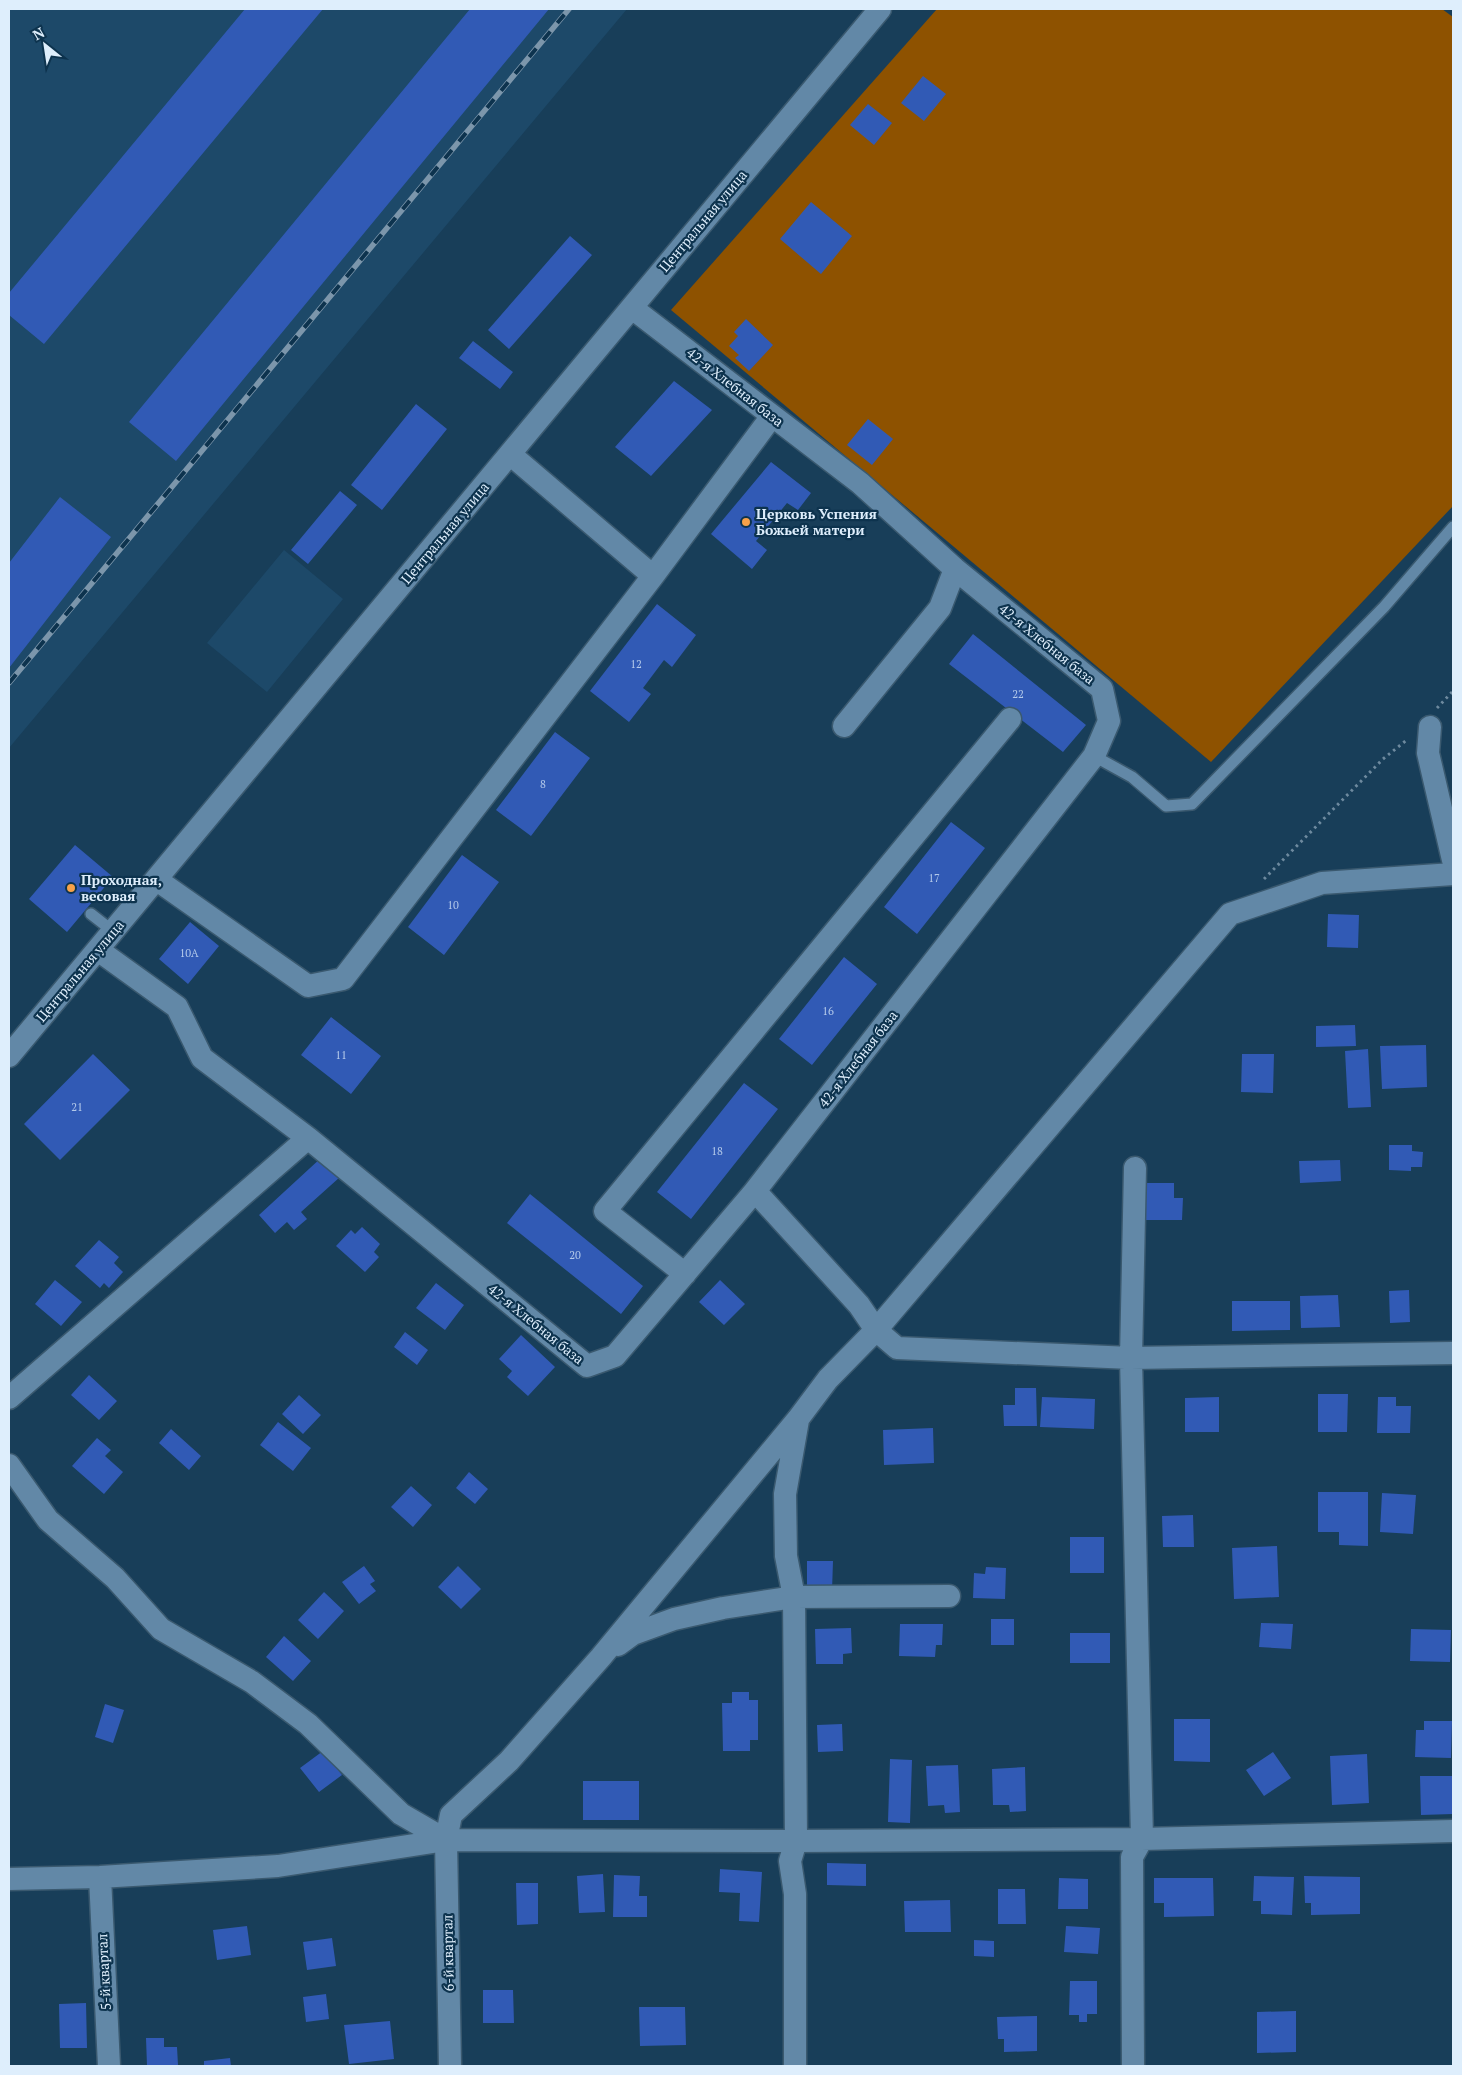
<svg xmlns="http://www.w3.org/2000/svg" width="1462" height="2075" font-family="'PT Serif',serif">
<rect width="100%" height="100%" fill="#183e59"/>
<path fill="#1d4969" d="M9,9h618l-618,739z
M284,550l59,49 -76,93 -60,-49z"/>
<path fill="#8e5200" d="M937,9h505l11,8v489l-242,256 -540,-452z"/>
<path fill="#315ab5" d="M245,9h78l-279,335 -35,-29v-22z
M470,9h79l-373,452 -47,-39z
M923,76l23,18 -22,27 -23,-18z
M868,104l24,19 -18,22 -24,-20z
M811,202l41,34 -31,38 -41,-35z
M570,236l22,19 -83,94 -21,-19z
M746,319l27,26 -24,26 -14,-13 4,-3 -10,-9 9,-10 -4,-4z
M473,341l40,31 -13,17 -41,-31z
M674,381l38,29 -61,66 -36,-29z
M416,404l31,25 -65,81 -31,-25z
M868,419l25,20 -21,26 -25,-20z
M771,462l40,31 -13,17 -11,-7 -31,38 11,9 -15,19 -41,-35z
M340,491l17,14 -49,59 -17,-14z
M60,497l51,40 -102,131v-105z
M657,604l39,31 -24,32 -8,-7 -21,28 8,6 -22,28 -39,-31z
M973,634l113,91 -23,27 -114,-88z
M555,732l35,26 -59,78 -35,-26z
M951,822l34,26 -68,86 -33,-27z
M75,845l38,32 -46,55 -38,-33z
M462,855l37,27 -55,73 -36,-28z
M1328,914l31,1 -1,33 -31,-1z
M190,922l29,24 -31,38 -29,-25z
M844,957l33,27 -65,81 -33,-26z
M331,1017l50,39 -30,38 -50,-39z
M1355,1025l1,21 -40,1v-21z
M1426,1045l1,42 -45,2 -2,-43z
M1368,1049l3,58 -23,1 -3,-57z
M93,1054l37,36 -70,70 -36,-36z
M1242,1054h32l-1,39 -32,-1z
M744,1083l34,26 -87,110 -34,-27z
M1389,1145h23v6l11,1 -1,15h-11v4l-22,-1z
M322,1157l18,20 -39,35 6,7 -13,11 -7,-8 -12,11 -16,-18z
M1340,1160l1,21 -41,2 -1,-22z
M1145,1183h29v15h9l-1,22h-38z
M530,1194l113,92 -22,28 -114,-91z
M362,1227l18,17 -6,8 5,5 -14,15 -29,-26 15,-16 4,4z
M99,1240l20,17 -5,6 9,9 -14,16 -5,-5 -4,5 -25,-22z
M55,1280l27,22 -21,24 -26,-22z
M720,1280l25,24 -21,21 -25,-23z
M436,1283l28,22 -19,25 -29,-22z
M1409,1290l1,32 -20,1 -1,-32z
M1338,1295l2,32 -39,1 -1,-32z
M1232,1301h58v29l-58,1z
M405,1332l23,18 -11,15 -23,-18z
M521,1335l34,32 -27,29 -21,-19 5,-6 -13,-12z
M89,1375l28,26 -18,19 -28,-25z
M1015,1388h21l1,38h-33l-1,-21h12z
M1318,1394h30l-1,38h-29z
M299,1395l22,20 -18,19 -21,-20z
M1042,1397l53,2 -1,30 -54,-2z
M1219,1397v35h-34v-34z
M1378,1397h18v9h15l-1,27h-33z
M278,1422l33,26 -18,23 -33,-26z
M933,1428l1,35 -50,2 -1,-35z
M171,1429l30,27 -12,14 -30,-27z
M97,1438l14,12 -6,6 18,16 -19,22 -32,-28z
M469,1472l19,17 -13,15 -19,-16z
M411,1486l21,19 -19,22 -22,-20z
M1318,1492h50v54l-29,-1v-13h-21z
M1382,1493l34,2 -3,39 -33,-2z
M1193,1515l1,32h-31l-1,-31z
M1070,1537h34v36h-34z
M1277,1546l2,51 -45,2 -2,-51z
M807,1561h26l-1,30h-25z
M364,1566l11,15 -5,3 6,7 -17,13 -17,-22z
M458,1566l23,23 -20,20 -23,-22z
M986,1567l20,1 -1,31 -32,-1 1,-25 11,1z
M324,1592l20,19 -26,28 -20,-19z
M991,1619h23v26h-23z
M1261,1623l32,1 -2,25 -32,-2z
M900,1624h43l-1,21h-6l-1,12 -36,-1z
M851,1628l1,25 -9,1v10h-27l-1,-35z
M1411,1629l40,1 -1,32 -40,-1z
M1070,1633h40v30h-40z
M284,1636l27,25 -18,20 -27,-24z
M732,1692h17v8h9v40h-8v11h-27l-1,-48h10z
M105,1704l19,6 -11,33 -18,-6z
M1174,1719h36v43l-36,-1z
M1424,1721h28l-1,37 -36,-1 1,-27h8z
M842,1724l1,27 -25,1 -1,-27z
M323,1751l19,24 -23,17 -19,-24z
M1273,1752l18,26 -27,18 -18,-26z
M1367,1754l2,49 -37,2 -2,-49z
M890,1759l22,1 -2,63 -22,-1z
M958,1765l2,47 -15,1 -1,-8 -16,1 -2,-40z
M1025,1767l1,44 -16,1 -1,-7h-16l-1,-36z
M1420,1776h32l1,38 -32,1z
M583,1781h56v39h-56z
M827,1863l39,1v22l-39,-1z
M720,1869l42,3 -3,50 -20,-1 1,-28 -21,-1z
M603,1874l2,38 -26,1 -2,-37z
M614,1875l26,1 -1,20h8v21h-34z
M1254,1876l40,1 -2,38 -31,-1v-13h-8z
M1304,1876l56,1v37l-49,1v-12h-6z
M1059,1878l29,1v30h-30z
M1154,1878h59l1,38 -50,1v-14h-10z
M516,1883h22v41l-21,1z
M998,1889h27l1,35h-28z
M950,1900l1,32h-46l-1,-31z
M247,1926l4,29 -34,5 -4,-30z
M1066,1926l34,2 -2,26 -34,-2z
M332,1938l4,28 -29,4 -4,-28z
M974,1940l20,1v16l-20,-1z
M1070,1981h27v33h-10v8h-8v-7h-10z
M483,1990h30l1,33h-31z
M326,1994l3,25 -23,3 -3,-25z
M86,2003l1,45h-27l-1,-44z
M639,2007h46l1,38 -46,1z
M1296,2011v41l-39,1v-41z
M1037,2016v35l-33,1v-13h-6l-1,-22z
M390,2021l4,38 -45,5 -5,-39z
M146,2038h18v9h13l1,18 -31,1z
M230,2058l1,8h-27v-5z"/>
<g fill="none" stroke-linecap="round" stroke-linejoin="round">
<g stroke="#3a596f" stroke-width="14">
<path id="lane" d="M1094,756l38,21 34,29 26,-2 192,-197 69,-80
M91,914l23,18"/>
</g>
<g stroke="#3a596f" stroke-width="25">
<path id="street" d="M510,454l143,122
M844,726l96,-118 15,-39
M1430,727l-2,26 25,107
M157,880l151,106 35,-7 310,-403 119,-160
M98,950l79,57 25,51 106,80 279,228 28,-10 140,-165 339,-435 15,-35 -7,-32 -147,-120 -95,-86 -228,-175
M9,1056l871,-1047
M755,1191l104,114 17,25 21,18 234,10 322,-5
M685,1274l-80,-63 405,-492
M9,1398l299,-260
M9,1465l39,55 67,58 46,51 91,53 56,42 93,90 45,26
M618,1645l15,-11 41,-15 49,-11 71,-11 155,-1
M100,1877l9,189
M9,1879l91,-2 178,-11 168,-26 350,1 346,-2 311,-8
M450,2066l-4,-226 5,-25 58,-54 92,-104 197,-238 30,-40 48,-49 354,-416 92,-31 131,-9
M795,2066v-172l-5,-33 6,-20 -2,-244 -8,-41 -1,-62 13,-74
M1133,2066l-1,-209 10,-18 -11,-481 4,-190"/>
</g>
<path stroke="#6e8a9f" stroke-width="3" stroke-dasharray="2.5 4" stroke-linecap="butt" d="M1437,708l16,-17
M1264,879l119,-120 25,-20"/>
<use href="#lane" stroke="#6288a7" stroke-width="11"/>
<use href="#street" stroke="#6288a7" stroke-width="22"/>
<g stroke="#7c96ab" stroke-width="5.5">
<path id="rail" d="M9,683l560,-674"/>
</g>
<use href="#rail" stroke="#0d334e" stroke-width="4" stroke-dasharray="11" stroke-linecap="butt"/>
</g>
<g fill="#f7a149" stroke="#0d334e" stroke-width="2">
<circle cx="746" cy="522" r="5"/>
<circle cx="71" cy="888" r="5"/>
</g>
<g text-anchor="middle" stroke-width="4.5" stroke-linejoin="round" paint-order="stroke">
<g font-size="11" fill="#b3c9ea">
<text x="636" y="668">12</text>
<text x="1018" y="698">22</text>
<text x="543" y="788">8</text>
<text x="934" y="882">17</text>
<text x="453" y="909">10</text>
<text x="189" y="957">10А</text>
<text x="828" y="1015">16</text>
<text x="341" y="1059">11</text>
<text x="77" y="1111">21</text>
<text x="717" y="1155">18</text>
<text x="575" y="1259">20</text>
</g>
<g font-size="14" fill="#deeefc" stroke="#0d334e">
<text transform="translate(703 221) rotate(-50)" y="5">Центральная улица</text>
<text transform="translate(735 387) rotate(38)" y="5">42-я Хлебная база</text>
<text transform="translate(445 533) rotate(-50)" y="5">Центральная улица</text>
<text transform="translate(1047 644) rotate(39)" y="5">42-я Хлебная база</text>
<text transform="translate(80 971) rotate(-50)" y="5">Центральная улица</text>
<text transform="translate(858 1059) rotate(-52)" y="5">42-я Хлебная база</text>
<text transform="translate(536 1324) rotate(39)" y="5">42-я Хлебная база</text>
<text transform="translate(448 1953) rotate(-91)" y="5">6-й квартал</text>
<text transform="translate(104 1972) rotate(-93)" y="5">5-й квартал</text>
</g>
<g font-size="14" font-weight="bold" fill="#deeefc" stroke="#0d334e" text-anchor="start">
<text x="756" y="519">Церковь Успения<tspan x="756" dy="16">Божьей матери</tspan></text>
<text x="81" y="885">Проходная,<tspan x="81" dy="16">весовая</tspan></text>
</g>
</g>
<rect width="1462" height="2075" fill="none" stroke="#deeefc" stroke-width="20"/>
<g transform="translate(45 45) rotate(330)" stroke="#0d334e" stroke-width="4" paint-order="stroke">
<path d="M0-4L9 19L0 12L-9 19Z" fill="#deeefc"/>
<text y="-8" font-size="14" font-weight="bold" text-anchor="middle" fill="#deeefc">N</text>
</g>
</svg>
